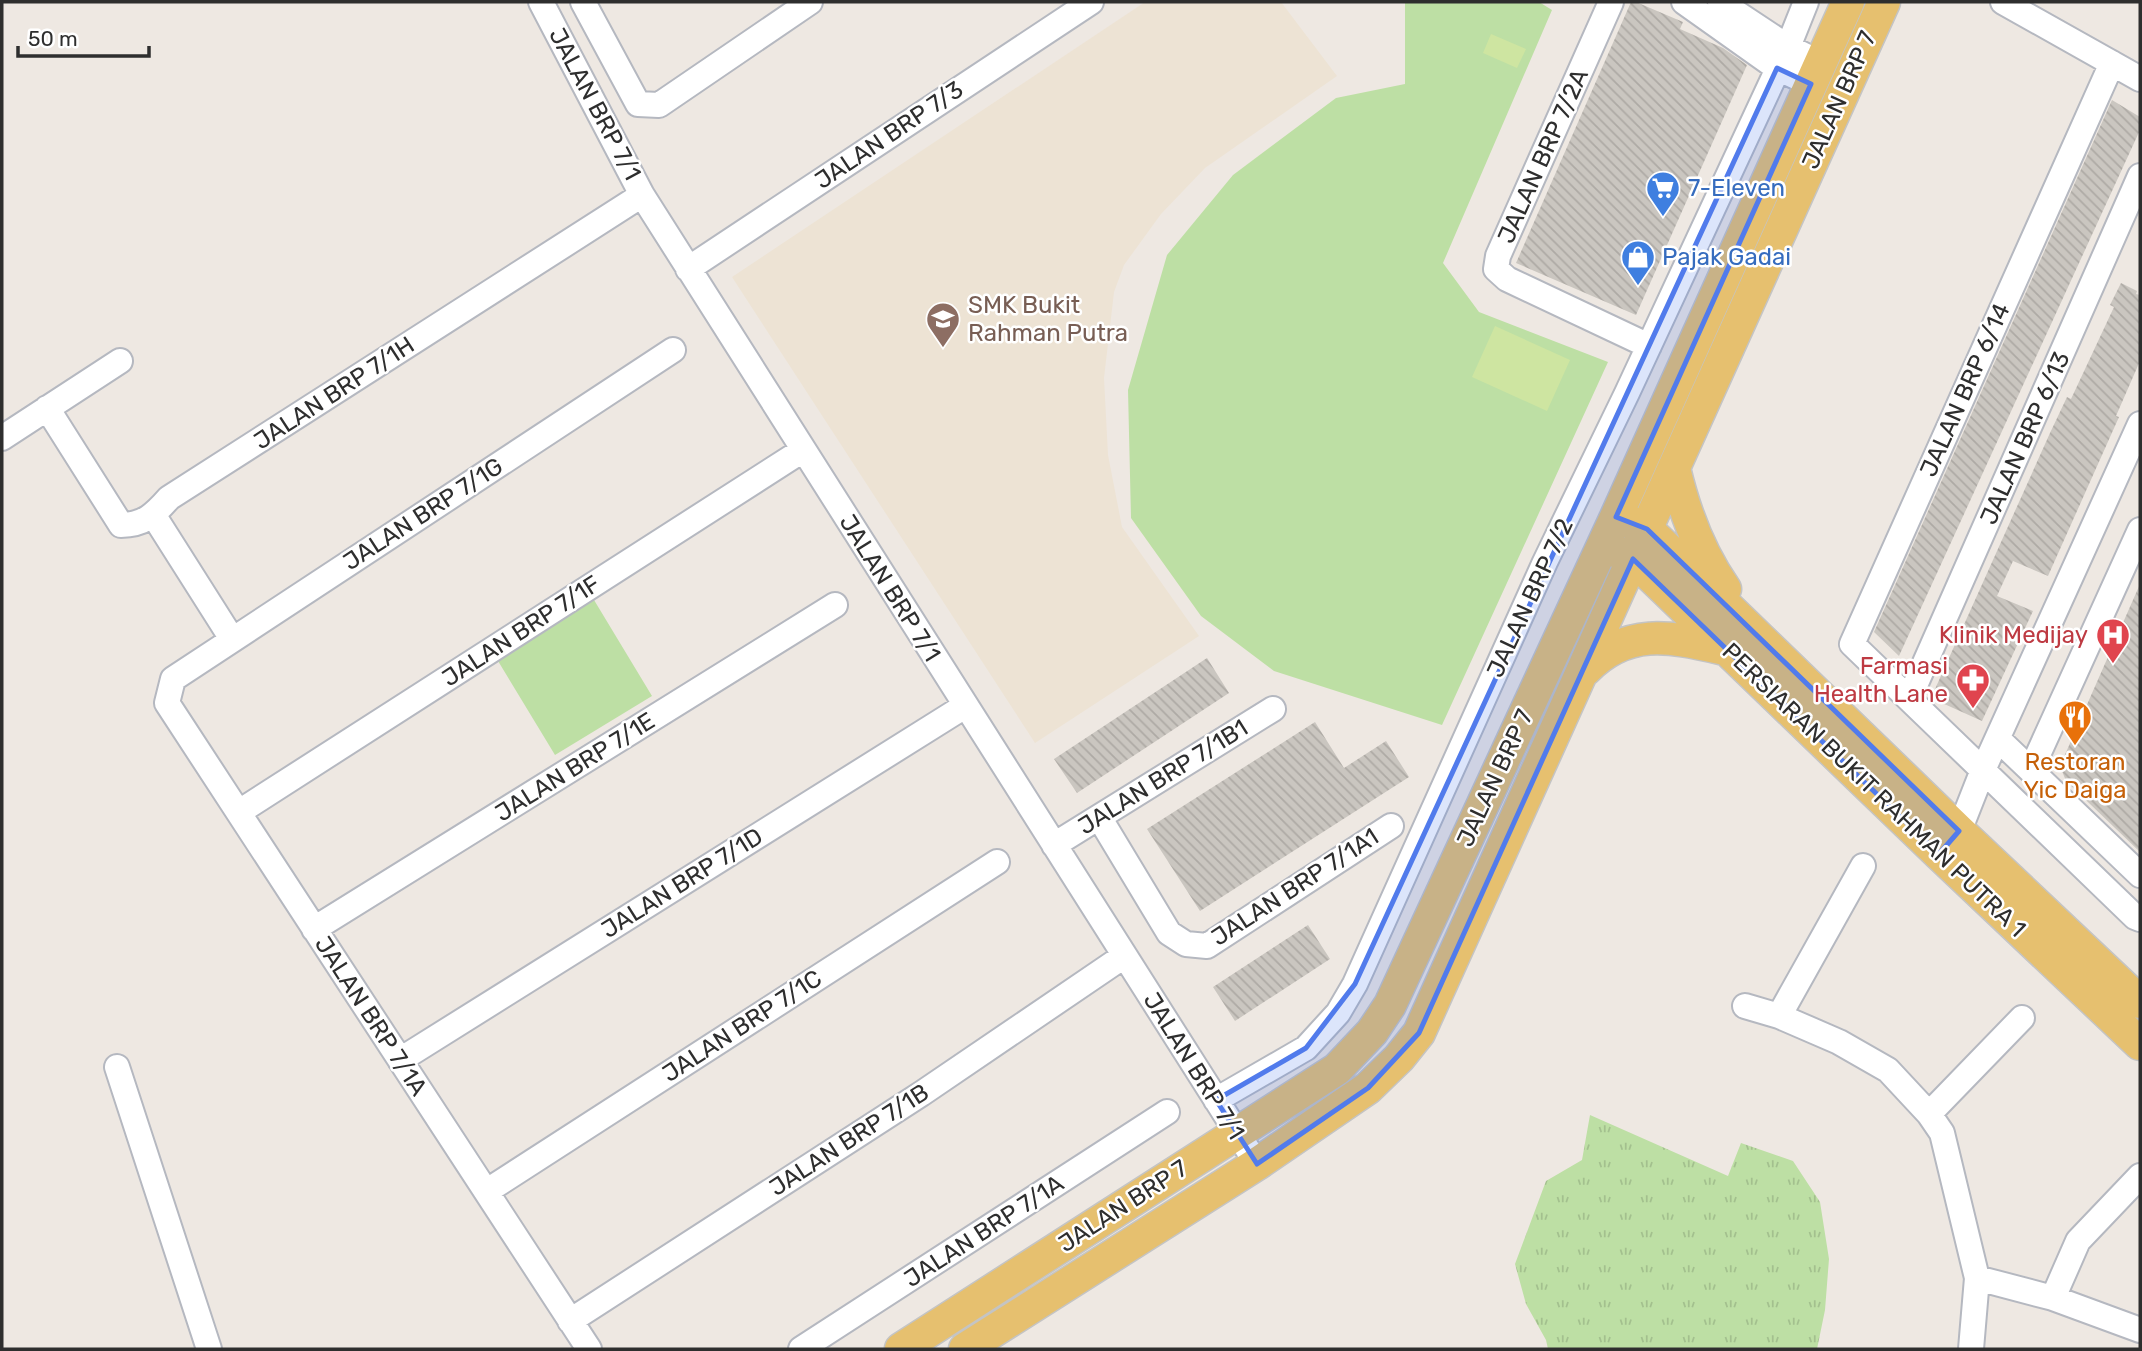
<svg xmlns="http://www.w3.org/2000/svg" width="2142" height="1351" font-family="Rubik,sans-serif">
<defs>
<pattern id="grass-tufts" width="24" height="20" patternUnits="userSpaceOnUse" patternTransform="scale(1.75)"><rect width="24" height="20" fill="#bddfa4"/><path d="M3 7l-1-3M5 7V3M7 7l1-3M15 17l-1-3M17 17v-4M19 17l1-3" fill="none" stroke="#a3c08e"/></pattern>
<pattern id="building-back-hatch" width="6" height="6" patternUnits="userSpaceOnUse" patternTransform="scale(1.75)"><rect width="6" height="6" fill="#cac6c0"/><path d="M-1 5l2 2M0 0l6 6M5-1l2 2" fill="none" stroke="#aeaaa5"/></pattern>
</defs>
<rect width="100%" height="100%" fill="#eee8e2"/>
<path fill="#ede3d4" d="M1145,2h136l56,74 -132,92 -44,46 -37,51 -10,27 -10,86 4,77 14,72 77,109 -164,107 -303,-466z"/>
<path fill="url(#grass-tufts)" d="M1590,1115l138,61 13,-33 52,18 27,41 9,57 -4,51 -8,39h-269l-2,-9 -20,-36 -11,-40 31,-83 36,-21z"/>
<path fill="#bddfa4" d="M1405,2h134l13,8 -109,253 36,49 129,50 -166,363 -168,-54 -73,-55 -70,-98 -3,-128 39,-135 66,-80 103,-77 69,-14z
M591,595l61,101 -97,59 -60,-99z"/>
<path fill="#cee5a1" d="M1491,34l35,15 -9,19 -34,-15z
M1495,326l75,34 -23,51 -75,-34z"/>
<path fill="url(#building-back-hatch)" d="M1631,2h5l47,20 -3,7 43,19 24,17 -111,250 -120,-52z
M2112,100l28,17v13l-241,526 -25,-24z
M2121,283l16,8 -1,3 4,1v66l-24,55 3,1 -71,159 -35,-15 -16,35 36,15 -51,110 -51,-23 119,-265 17,-36 4,2 43,-92 -4,-2z
M2140,584v268l-74,-71 -6,-15z
M1207,658l22,35 -152,100 -23,-34z
M1315,722l29,46 42,-27 23,36 -209,134 -53,-82z
M1308,925l22,34 -95,62 -22,-34z"/>
<g fill="none" stroke-linecap="round" stroke-linejoin="round">
<g stroke="#b5b8c0" stroke-width="28">
<path id="minor" d="M541,2l101,193 615,969
M583,2l55,102 21,1 151,-103
M1611,2l-113,254 -2,13 11,10 142,67
M1684,2l93,66 34,16
M1720,2l68,45 32,16
M2003,2l137,77
M2112,63l-260,581 283,273 5,2
M688,269l403,-267
M47,408l74,117c23,0 34,-11 48,-27l473,-303
M2,438l118,-77
M154,516l78,123
M1909,699l231,-523
M1998,739l142,136
M2031,770l109,-240
M239,812l564,-362
M1099,817l70,116 17,11 21,2 184,-120
M1949,843l10,-12 24,-61 157,-346
M1054,845l219,-136
M314,929l521,-324
M1745,1006l34,10 60,26 49,28 41,44 13,19 35,145 -6,71
M1779,1016l84,-150
M400,1060l565,-354
M117,1067l92,282
M1216,1100l90,-52 32,-35 17,-29 190,-422 82,-169 161,-346 18,-45
M1929,1114l93,-96
M487,1191l510,-329
M1977,1278l76,20 87,32
M2053,1298l25,-57 62,-65
M570,1321l351,-227 203,-138
M589,1349l-422,-646 6,-24 500,-329
M801,1349l366,-237"/>
</g>
<g stroke="#c4c4c4" stroke-width="35">
<path id="major" d="M1674,468c10,43 25,84 51,121
M1630,522l17,7 312,302 181,171
M1616,551l17,8 306,295 201,190
M1585,670c43,-44 86,-33 140,-21
M901,1349l436,-280 35,-37 18,-27 226,-488 232,-515
M965,1349l292,-185 111,-76 31,-30 20,-25 465,-1031"/>
</g>
<use href="#minor" stroke="#fff" stroke-width="24"/>
<use href="#major" stroke="#e6c06f" stroke-width="32"/>
</g>
<path fill="#517bec" fill-opacity="0.2" stroke="#517bec" stroke-width="5" stroke-linejoin="round" d="M1777,68l34,16 -195,433 31,12 312,302 -20,23 -306,-295 -214,474 -51,55 -111,76 -41,-64 90,-52 49,-64z"/>
<defs>
<g id="supermarket-pin" transform="scale(1.75)"><path d="M0 17L-7.5 6A9.5 9.5 0 1 1 7.5 6Z" fill="#3f7fe0" stroke="#fff"/><path d="M-6-5.5h2.5l.6 2H6L4.5 2H-2.5L-4.4-4H-6ZM-1.5 3.2a1.3 1.3 0 1 0 .1 0ZM3 3.2a1.3 1.3 0 1 0 .1 0Z" fill="#fff"/></g>
<g id="shop-pin" transform="scale(1.75)"><path d="M0 17L-7.5 6A9.5 9.5 0 1 1 7.5 6Z" fill="#3f7fe0" stroke="#fff"/><path d="M-5-2.5h2.3a2.7 3.5 0 0 1 5.4 0H5L5.5 6h-11ZM-1.5-2.5h3a1.5 2.3 0 0 0-3 0Z" fill="#fff"/></g>
<g id="school-pin" transform="scale(1.75)"><path d="M0 17L-7.5 6A9.5 9.5 0 1 1 7.5 6Z" fill="#8d6e63" stroke="#fff"/><path d="M0-5L7-2L0 1L-7-2ZM-4 1L0 2.5L4 1V4Q0 6-4 4Z" fill="#fff"/></g>
<g id="hospital-pin" transform="scale(1.75)"><path d="M0 17L-7.5 6A9.5 9.5 0 1 1 7.5 6Z" fill="#e0444e" stroke="#fff"/><path d="M-5-5h3v3.5h4V-5h3V5h-3V1.5h-4V5h-3Z" fill="#fff"/></g>
<g id="pharmacy-pin" transform="scale(1.75)"><path d="M0 17L-7.5 6A9.5 9.5 0 1 1 7.5 6Z" fill="#e0444e" stroke="#fff"/><path d="M-2-6h4v4h4v4h-4v4h-4v-4h-4v-4h4Z" fill="#fff"/></g>
<g id="restaurant-pin" transform="scale(1.75)"><path d="M0 17L-7.5 6A9.5 9.5 0 1 1 7.5 6Z" fill="#e8710a" stroke="#fff"/><path d="M-5-6h1v4h1v-4h1v4h1v-4h1v5L-1.5 .5V6h-2V.5L-5-1ZM5-6V6H3V1.5H1.5Q1.5-4 5-6Z" fill="#fff"/></g>
</defs>
<g fill-rule="evenodd">
<use href="#supermarket-pin" x="1663" y="188"/>
<use href="#shop-pin" x="1638" y="257"/>
<use href="#school-pin" x="943" y="319"/>
<use href="#hospital-pin" x="2113" y="635"/>
<use href="#pharmacy-pin" x="1973" y="680"/>
<use href="#restaurant-pin" x="2075" y="717"/>
</g>
<g text-anchor="middle" stroke-width="5" stroke-linejoin="round" paint-order="stroke">
<g font-size="24" fill="#2e2e2e" stroke="#fff">
<text transform="translate(1839 100) rotate(-66)" y="8">JALAN BRP 7</text>
<text transform="translate(595 104) rotate(62)" y="8">JALAN BRP 7/1</text>
<text transform="translate(889 135) rotate(-34)" y="8">JALAN BRP 7/3</text>
<text transform="translate(1543 156) rotate(-66)" y="8">JALAN BRP 7/2A</text>
<text transform="translate(1965 390) rotate(-66)" y="8">JALAN BRP 6/14</text>
<text transform="translate(334 393) rotate(-33)" y="8">JALAN BRP 7/1H</text>
<text transform="translate(2025 438) rotate(-66)" y="8">JALAN BRP 6/13</text>
<text transform="translate(423 514) rotate(-33)" y="8">JALAN BRP 7/1G</text>
<text transform="translate(890 588) rotate(58)" y="8">JALAN BRP 7/1</text>
<text transform="translate(1530 598) rotate(-65)" y="8">JALAN BRP 7/2</text>
<text transform="translate(521 631) rotate(-33)" y="8">JALAN BRP 7/1F</text>
<text transform="translate(575 767) rotate(-32)" y="8">JALAN BRP 7/1E</text>
<text transform="translate(1163 777) rotate(-32)" y="8">JALAN BRP 7/1B1</text>
<text transform="translate(1495 778) rotate(-65)" y="8">JALAN BRP 7</text>
<text transform="translate(1874 790) rotate(44)" y="8">PERSIARAN BUKIT RAHMAN PUTRA 1</text>
<text transform="translate(682 883) rotate(-32)" y="8">JALAN BRP 7/1D</text>
<text transform="translate(1295 887) rotate(-33)" y="8">JALAN BRP 7/1A1</text>
<text transform="translate(371 1016) rotate(57)" y="8">JALAN BRP 7/1A</text>
<text transform="translate(742 1026) rotate(-33)" y="8">JALAN BRP 7/1C</text>
<text transform="translate(1194 1066) rotate(58)" y="8">JALAN BRP 7/1</text>
<text transform="translate(849 1140) rotate(-33)" y="8">JALAN BRP 7/1B</text>
<text transform="translate(1123 1206) rotate(-33)" y="8">JALAN BRP 7</text>
<text transform="translate(984 1231) rotate(-33)" y="8">JALAN BRP 7/1A</text>
</g>
<g font-size="24" fill="#366cbe" stroke="#fff" text-anchor="start">
<text x="1688" y="196">7-Eleven</text>
<text x="1662" y="265">Pajak Gadai</text>
</g>
<g font-size="24" fill="#785e54" stroke="#fff" text-anchor="start">
<text x="968" y="313">SMK Bukit<tspan x="968" dy="28">Rahman Putra</tspan></text>
</g>
<g font-size="24" fill="#be3a42" stroke="#fff" text-anchor="end">
<text x="2088" y="643">Klinik Medijay</text>
<text x="1948" y="674">Farmasi<tspan x="1948" dy="28">Health Lane</tspan></text>
</g>
<g font-size="24" fill="#c56008" stroke="#fff">
<text x="2075" y="770">Restoran<tspan x="2075" dy="28">Yic Daiga</tspan></text>
</g>
</g>
<rect width="2142" height="1351" fill="none" stroke="#2e2e2e" stroke-width="7"/>
<path d="M18 46v10h131v-10" fill="none" stroke="#2e2e2e" stroke-width="3.5"/>
<text x="28" y="46" font-size="21" fill="#2e2e2e" stroke="#ffffff" stroke-width="5" paint-order="stroke">50 m</text>
</svg>
